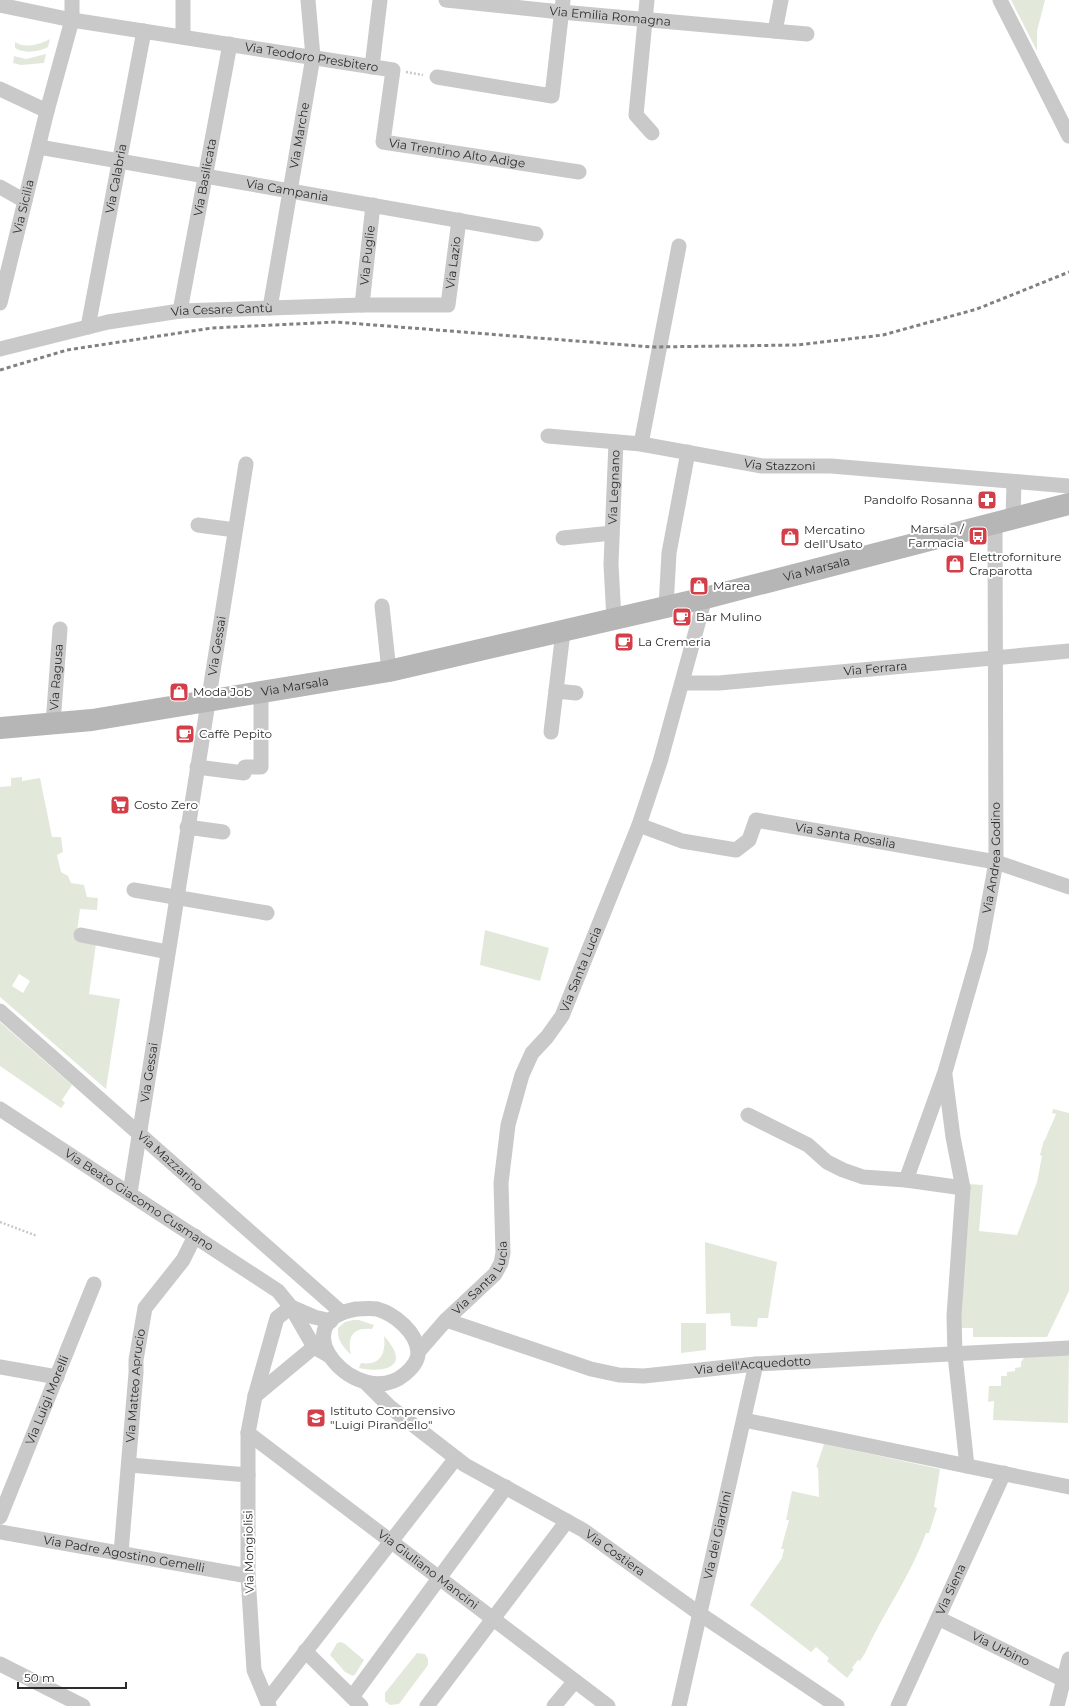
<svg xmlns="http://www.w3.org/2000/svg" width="1069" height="1706" font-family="Montserrat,sans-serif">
<rect width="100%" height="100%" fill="#fff"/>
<path fill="#e2e9db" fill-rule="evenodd" d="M1011,0h34l-8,31v20z
M50,39l-2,8c-10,5 -23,7 -33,1v-6c10,7 26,2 35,-3z
M46,54l-2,9 -23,2 -8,-2 1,-7 12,3z
M22,777v4l18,-3 12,59h9l2,15 -6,3 4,17 7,4 3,7 13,2 3,12 11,1 -1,12 -17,-1 -4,31 20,4 -7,50 31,5 -14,90 -106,-92v-210l11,-1v-8zM19,974l11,7 -7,12 -11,-7z
M485,930l64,18 -9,33 -60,-16z
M0,1022l72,63 -10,15 3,3 -4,5 -61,-42z
M1053,1109l16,4v178l-22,46h-74v-9h-11l-5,10 12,-154 14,1 -4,46 38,4 20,-53 5,-26 -2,-1 4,-15h1c3,-9 8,-17 11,-26l-4,-1z
M705,1242l72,20 -9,56h-10l-1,9 -26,-1 -1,-13 -24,1z
M353,1320h6l15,5 -2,4c-20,-2 -25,8 -21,26 -8,-9 -14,-14 -13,-27l7,-6z
M681,1323h25v27l-25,3z
M384,1336c27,29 4,38 -25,32l2,-5c20,3 25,-10 23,-27z
M1069,1354l-1,69 -75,-3 1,-19 -6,1 1,-16h12v-10h6v-4l8,-1v-3l6,-1v-5l5,-7z
M824,1444l116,25 -6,38 3,1 -8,25h-3c-15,42 -42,79 -61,120l-5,8 -2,-1 -6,8 2,1 -7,9 -20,-17 2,-3 -13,-11 -5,5 -61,-47 32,-47 2,-9h-3l8,-29h-3l6,-29 27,6 -1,-30 -2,1z
M341,1642l4,2 19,16 -8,13 -3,3 -8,-4 -15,-17 7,-12z
M417,1653l8,1 3,5v6l-29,39 -9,1 -5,-4v-8z"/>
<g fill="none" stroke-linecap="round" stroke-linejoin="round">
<path stroke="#c9c9c9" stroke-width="2.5" stroke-dasharray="2 2" stroke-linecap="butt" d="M406,72l17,3
M0,1222l37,14"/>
<g stroke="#c9c9c9" stroke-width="15">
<path d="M183,0v37"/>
<path id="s1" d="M446,0l115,12 246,22"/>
<path d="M647,0l-11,115 16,18"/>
<path d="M1000,0l69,136"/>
<path id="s2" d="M0,5l72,15 321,50 -10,72 196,30"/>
<path d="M775,31l6,-31"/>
<path d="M372,67l8,-67"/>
<path d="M437,77l115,19 11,-96"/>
<path d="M0,89l47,22 25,-91v-20"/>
<path id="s3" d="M39,147l497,87"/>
<path d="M0,187l25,14"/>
<path id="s4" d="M0,303l47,-192"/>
<path id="s5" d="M362,305l11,-100"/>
<path id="s6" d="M270,308l43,-251 -5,-57"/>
<path id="s7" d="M180,311l50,-267"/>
<path id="s8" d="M88,327l56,-296"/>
<path id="s9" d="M0,349l108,-27 72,-11 182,-6h86l11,-85"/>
<path id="s10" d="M548,436l93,8 121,22h69l238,20"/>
<path d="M641,444l38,-198"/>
<path d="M1013,518l1,-36"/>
<path d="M198,525l37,5"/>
<path d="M563,538l49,-5"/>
<path d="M382,606l7,65"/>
<path d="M666,607l3,-54 19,-101"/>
<path id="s11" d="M614,620l-3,-56 5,-122"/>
<path id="s12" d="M682,683h37l350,-32"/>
<path d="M556,691l20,2"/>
<path id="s13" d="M53,724l7,-95"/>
<path d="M551,732l12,-100"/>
<path d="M197,767l47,6 1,-6h16v-74"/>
<path id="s14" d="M639,825l43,16 54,9 13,-10 7,-20 240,42 73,25"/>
<path d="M187,827l36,5"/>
<path d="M134,890l133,23"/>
<path d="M81,935l87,17"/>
<path id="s15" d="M0,1011l341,301"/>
<path d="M945,1075l8,62 10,51 -9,128 1,39 12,111"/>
<path id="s16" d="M0,1109l278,182 13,16 23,40 14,8"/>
<path d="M748,1115l60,30 19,17 16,8 20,7 43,3 57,8"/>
<path id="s17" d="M906,1180l39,-108 35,-122 16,-88 -1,-340"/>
<path id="s18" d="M130,1193l116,-729"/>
<path d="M291,1307l23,10 17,4"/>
<path d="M356,1309c6,0 14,-1 21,0 18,5 39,23 41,42 1,9 -7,18 -13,23 -46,39 -127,-51 -49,-65z"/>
<path id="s19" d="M446,1320l145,49 28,6 25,1 112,-12 313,-16"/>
<path id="s20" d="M418,1352l28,-32 49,-46 6,-11 2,-10 -2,-70 7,-58 14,-50 10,-22 15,-16 15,-21 77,-191 21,-63 45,-164"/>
<path d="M0,1367l57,10"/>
<path id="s21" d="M366,1383l24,24 75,58 118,65 117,84 137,92"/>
<path d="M255,1396l59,-49"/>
<path d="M744,1420l325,67"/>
<path id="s22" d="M248,1433l360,273"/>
<path d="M129,1465l119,10"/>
<path id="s23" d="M0,1517l94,-233"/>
<path id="s24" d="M0,1532l248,44"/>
<path id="s25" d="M121,1553l15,-180v-13l9,-52 38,-48 12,-24"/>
<path id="s26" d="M938,1618l126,62"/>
<path d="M305,1651l56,55"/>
<path d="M0,1664l83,42"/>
<path d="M352,1697l154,-210"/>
<path d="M267,1701l189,-243"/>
<path d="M269,1706l-15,-36 -6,-94v-143l7,-37 22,-78 14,-11"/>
<path d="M427,1706l140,-185"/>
<path d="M554,1706l21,-25"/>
<path id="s27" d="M679,1706l77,-342"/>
<path id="s28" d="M898,1706l106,-233"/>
<path d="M1057,1706l12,-47"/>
</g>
<path stroke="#b6b6b6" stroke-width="22" id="s29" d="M0,728l92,-8 297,-49 316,-73 364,-94"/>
<path stroke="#818181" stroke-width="3" stroke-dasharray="4 3" stroke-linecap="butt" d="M0,370l67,-20 145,-22 124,-6 316,25 145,-2 86,-10 94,-26 92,-37"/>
</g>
<defs>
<g id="pharmacy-square" transform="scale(1)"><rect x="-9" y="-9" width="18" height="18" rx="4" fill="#d33f48" stroke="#fff"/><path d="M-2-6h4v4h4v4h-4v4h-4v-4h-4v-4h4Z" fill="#fff"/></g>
<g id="bus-square" transform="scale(1)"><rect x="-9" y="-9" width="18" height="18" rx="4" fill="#d33f48" stroke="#fff"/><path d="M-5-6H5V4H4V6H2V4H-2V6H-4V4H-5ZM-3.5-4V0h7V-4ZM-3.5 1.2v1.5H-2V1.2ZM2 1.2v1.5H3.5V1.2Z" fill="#fff"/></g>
<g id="shop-square" transform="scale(1)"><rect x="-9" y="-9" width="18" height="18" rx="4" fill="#d33f48" stroke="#fff"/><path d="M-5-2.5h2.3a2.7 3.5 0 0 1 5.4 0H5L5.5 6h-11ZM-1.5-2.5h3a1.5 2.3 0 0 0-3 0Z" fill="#fff"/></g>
<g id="cafe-square" transform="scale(1)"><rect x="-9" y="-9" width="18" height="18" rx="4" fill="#d33f48" stroke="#fff"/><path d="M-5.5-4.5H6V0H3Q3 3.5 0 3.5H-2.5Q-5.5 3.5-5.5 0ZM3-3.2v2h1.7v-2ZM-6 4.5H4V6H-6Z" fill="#fff"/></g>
<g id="supermarket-square" transform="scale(1)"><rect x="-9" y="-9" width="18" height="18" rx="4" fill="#d33f48" stroke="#fff"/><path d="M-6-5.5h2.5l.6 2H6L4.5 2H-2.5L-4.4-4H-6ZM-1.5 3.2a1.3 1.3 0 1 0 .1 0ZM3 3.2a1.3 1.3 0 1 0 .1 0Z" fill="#fff"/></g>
<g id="school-square" transform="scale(1)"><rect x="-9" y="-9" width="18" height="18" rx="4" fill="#d33f48" stroke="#fff"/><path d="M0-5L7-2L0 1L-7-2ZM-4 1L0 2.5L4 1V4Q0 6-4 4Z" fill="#fff"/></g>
</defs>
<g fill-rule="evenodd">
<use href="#pharmacy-square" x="987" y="500"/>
<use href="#bus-square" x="978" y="536"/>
<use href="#shop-square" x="790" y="537"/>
<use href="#shop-square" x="955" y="564"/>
<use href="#shop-square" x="699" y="586"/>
<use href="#cafe-square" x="682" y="617"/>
<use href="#cafe-square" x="624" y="642"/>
<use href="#shop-square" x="179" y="692"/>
<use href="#cafe-square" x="185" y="734"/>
<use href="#supermarket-square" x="120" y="805"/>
<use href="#school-square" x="316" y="1418"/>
</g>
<g text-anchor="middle" stroke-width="4" stroke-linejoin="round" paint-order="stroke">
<g font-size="12" fill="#2c2c2c" stroke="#fff">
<text dy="4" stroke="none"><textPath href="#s1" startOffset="165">Via Emilia Romagna</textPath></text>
<text dy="4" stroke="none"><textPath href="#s2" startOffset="316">Via Teodoro Presbitero</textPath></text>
<text dy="4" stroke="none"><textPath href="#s6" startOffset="175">Via Marche</textPath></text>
<text dy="4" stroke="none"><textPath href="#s2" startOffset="546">Via Trentino Alto Adige</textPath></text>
<text dy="4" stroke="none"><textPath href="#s7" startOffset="136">Via Basilicata</textPath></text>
<text dy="4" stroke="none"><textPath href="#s8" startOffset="151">Via Calabria</textPath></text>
<text dy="4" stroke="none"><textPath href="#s3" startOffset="252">Via Campania</textPath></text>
<text dy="4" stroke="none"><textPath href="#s4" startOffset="99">Via Sicilia</textPath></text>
<text dy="4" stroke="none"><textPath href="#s5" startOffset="50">Via Puglie</textPath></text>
<text dy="4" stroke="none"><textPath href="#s9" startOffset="495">Via Lazio</textPath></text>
<text dy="4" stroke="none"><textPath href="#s9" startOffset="226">Via Cesare Cantù</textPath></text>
<text dy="4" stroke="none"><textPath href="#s10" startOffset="234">Via Stazzoni</textPath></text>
<text dy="4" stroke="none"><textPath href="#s11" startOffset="133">Via Legnano</textPath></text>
<text dy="4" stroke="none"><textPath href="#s29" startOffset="833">Via Marsala</textPath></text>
<text dy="4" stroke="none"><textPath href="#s18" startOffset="554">Via Gessai</textPath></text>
<text dy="4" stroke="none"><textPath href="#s12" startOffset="194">Via Ferrara</textPath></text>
<text dy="4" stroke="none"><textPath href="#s13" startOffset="47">Via Ragusa</textPath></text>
<text dy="4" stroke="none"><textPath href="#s29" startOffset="298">Via Marsala</textPath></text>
<text dy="4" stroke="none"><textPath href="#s14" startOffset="229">Via Santa Rosalia</textPath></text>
<text dy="4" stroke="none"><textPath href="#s17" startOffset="335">Via Andrea Godino</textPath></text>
<text dy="4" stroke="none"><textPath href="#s20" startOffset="435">Via Santa Lucia</textPath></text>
<text dy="4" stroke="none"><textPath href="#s18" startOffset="122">Via Gessai</textPath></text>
<text dy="4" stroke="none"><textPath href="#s15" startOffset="227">Via Mazzarino</textPath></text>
<text dy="4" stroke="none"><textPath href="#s16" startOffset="166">Via Beato Giacomo Cusmano</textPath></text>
<text dy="4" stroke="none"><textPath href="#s20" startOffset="99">Via Santa Lucia</textPath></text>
<text dy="4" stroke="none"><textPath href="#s19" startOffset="316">Via dell'Acquedotto</textPath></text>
<text dy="4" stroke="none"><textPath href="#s25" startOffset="168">Via Matteo Aprucio</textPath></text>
<text dy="4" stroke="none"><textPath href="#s23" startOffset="126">Via Luigi Morelli</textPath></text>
<text dy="4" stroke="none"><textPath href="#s27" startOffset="175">Via dei Giardini</textPath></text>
<text transform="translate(249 1552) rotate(-91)" y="4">Via Mongiolisi</text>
<text dy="4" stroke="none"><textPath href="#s21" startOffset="303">Via Costiera</textPath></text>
<text dy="4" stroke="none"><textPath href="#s24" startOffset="126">Via Padre Agostino Gemelli</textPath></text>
<text dy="4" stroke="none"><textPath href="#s22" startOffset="226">Via Giuliano Mancini</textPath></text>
<text dy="4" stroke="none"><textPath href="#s28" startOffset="128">Via Siena</textPath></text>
<text dy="4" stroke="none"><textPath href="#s26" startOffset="70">Via Urbino</textPath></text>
</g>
<g font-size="12" fill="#2c2c2c" stroke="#fff" text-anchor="start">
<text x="973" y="504" text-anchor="end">Pandolfo Rosanna</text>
<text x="964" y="533" text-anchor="end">Marsala /<tspan x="964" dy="14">Farmacia</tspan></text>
<text x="804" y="534">Mercatino<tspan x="804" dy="14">dell'Usato</tspan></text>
<text x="969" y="561">Elettroforniture<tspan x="969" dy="14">Craparotta</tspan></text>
<text x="713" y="590">Marea</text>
<text x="696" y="621">Bar Mulino</text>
<text x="638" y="646">La Cremeria</text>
<text x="193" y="696">Moda Job</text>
<text x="199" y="738">Caffè Pepito</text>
<text x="134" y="809">Costo Zero</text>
<text x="330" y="1415">Istituto Comprensivo<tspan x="330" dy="14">"Luigi Pirandello"</tspan></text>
</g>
</g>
<path d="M18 1682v6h108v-6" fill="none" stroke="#2c2c2c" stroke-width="2"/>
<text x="24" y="1682" font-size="12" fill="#2c2c2c" stroke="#ffffff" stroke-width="3" paint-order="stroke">50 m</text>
</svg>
